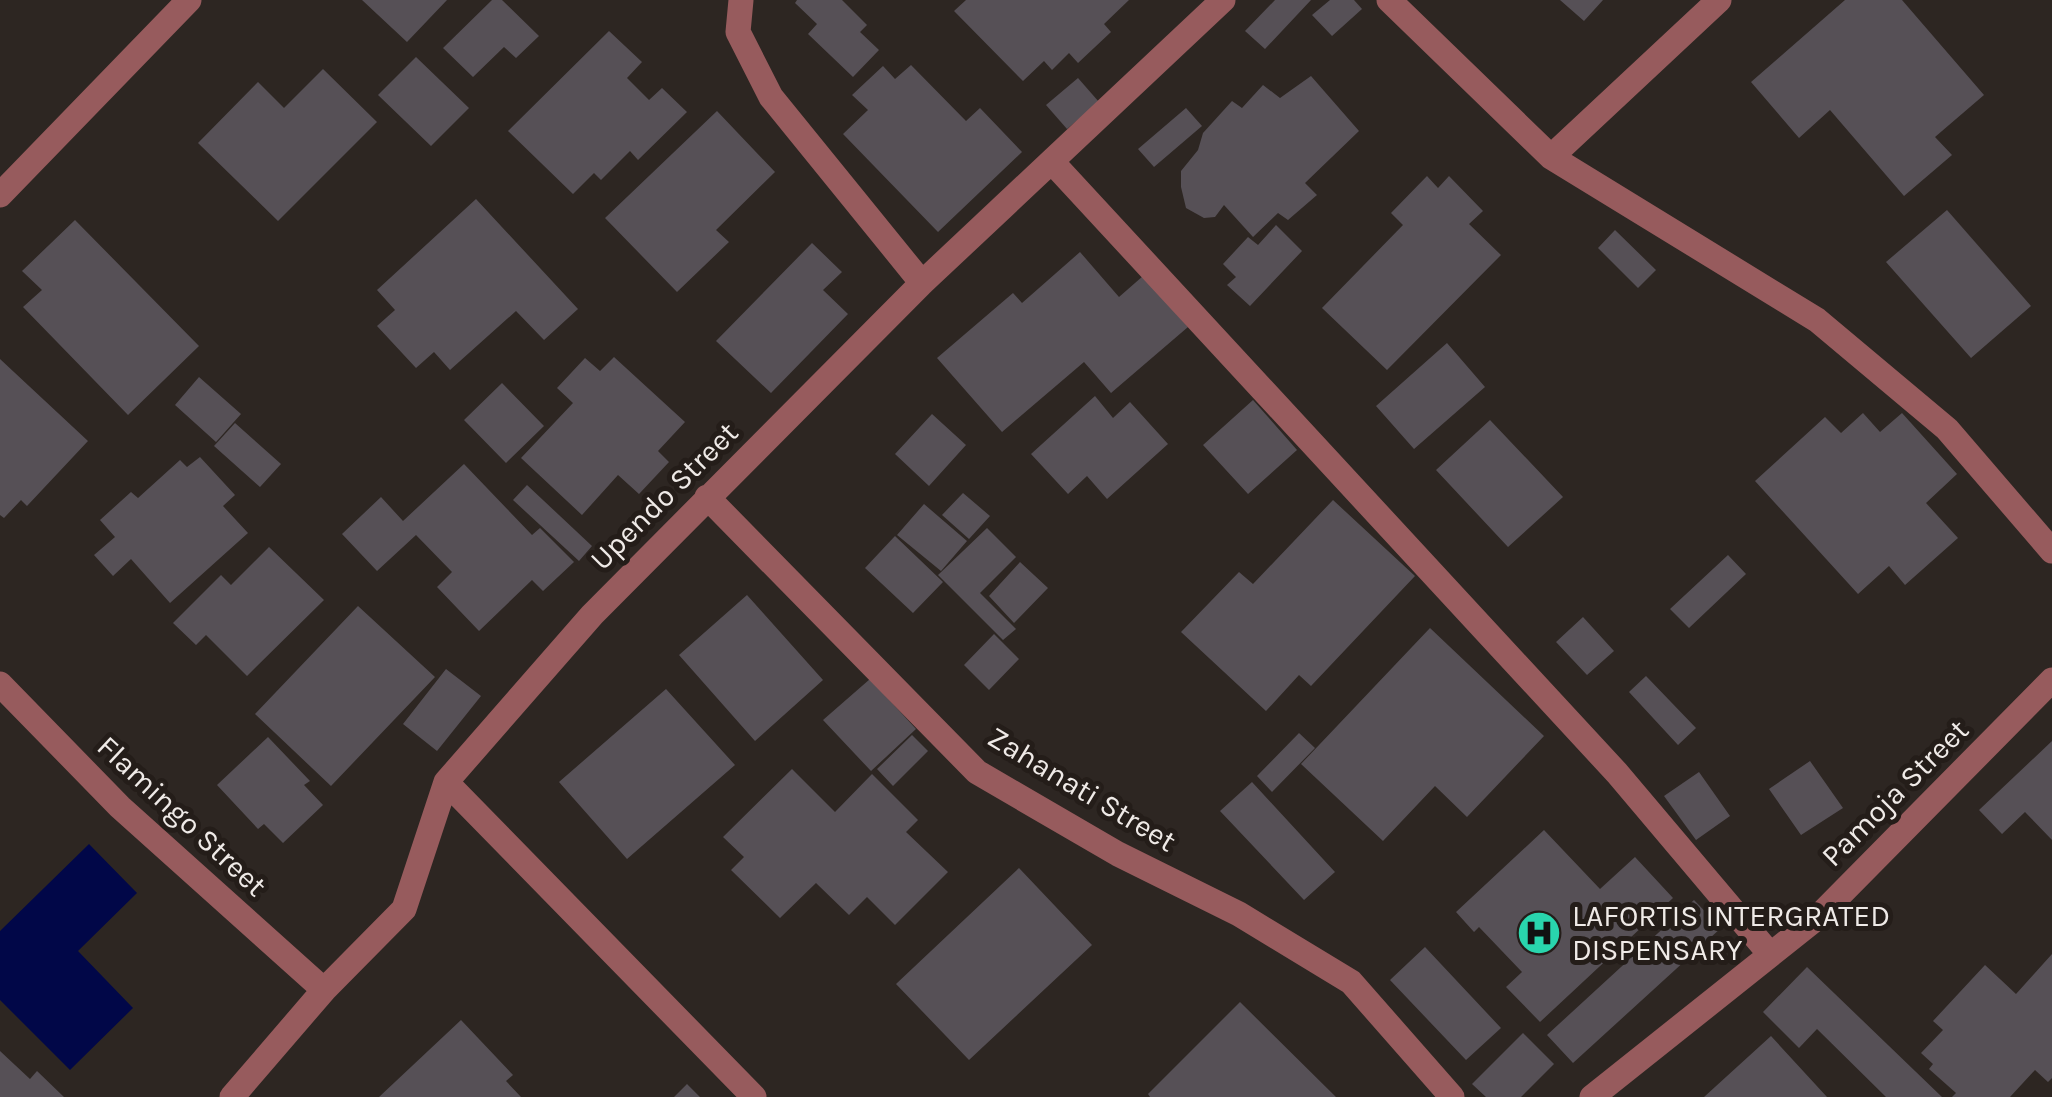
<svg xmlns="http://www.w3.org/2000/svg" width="2052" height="1097" font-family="Karla,sans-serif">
<rect width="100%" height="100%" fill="#2d2622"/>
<path fill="#010748" d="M89,844l48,49 -59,58 55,57 -63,62 -70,-70v-69z"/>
<path fill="#565056" d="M362,0h85l-40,42z
M492,0h10l37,36 -23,22 -12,-11 -31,30 -30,-29z
M797,0h45l25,25 -7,7 19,18 -26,27 -45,-43 9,-10 -22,-21z
M966,0h163l-25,24 7,8 -33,31 -9,-10 -17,17 -8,-9 -21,20 -69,-70z
M1275,0h36l-46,49 -20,-18z
M1330,0h24l8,9 -30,27 -20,-21z
M1560,0h43l-19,21z
M1845,0h57l82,95 -49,42 17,18 -48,41 -74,-86 -31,28 -48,-56z
M609,31l33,31 -15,16 22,22 13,-12 25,24 -49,48 -8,-9 -29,29 -7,-7 -21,21 -65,-63z
M416,57l53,51 -38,38 -53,-51z
M911,65l55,56 14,-13 42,44 -84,80 -95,-98 25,-24 -16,-15 31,-29 12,13z
M323,69l54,53 -99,99 -80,-78 60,-61 26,26z
M1311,76l48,55 -54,52 12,12 -29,25 -10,-7 -25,24 -29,-32 -9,12 -11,1 -18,-10 -5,-21v-16l17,-21 5,-17 29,-32 10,7 21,-23 17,13z
M1078,78l21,24 -32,27 -21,-24z
M1186,108l16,18 -48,41 -16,-18z
M717,111l58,61 -59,58 13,12 -52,50 -72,-74z
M1427,176l11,12 11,-12 34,35 -14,13 32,31 -114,115 -65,-62 81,-83 -12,-12z
M476,199l102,110 -34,31 -28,-29 -66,59 -16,-18 -18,16 -39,-42 18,-16 -18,-20z
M1947,210l84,96 -60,52 -85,-96z
M75,220l124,126 -71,69 -105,-108 19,-17 -20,-19z
M1276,225l26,26 -52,55 -23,-21 9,-8 -13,-13 25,-27 10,8z
M1615,230l41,40 -18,18 -40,-40z
M812,243l30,29 -19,18 25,24 -77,79 -55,-52z
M1080,252l39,45 24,-21 45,51 -77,66 -27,-31 -82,70 -65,-74 76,-65 9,10z
M1447,343l38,44 -71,62 -38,-43z
M614,357l71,65 -27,29 11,11 -30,32 -21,-19 -36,40 -61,-57 52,-55 -16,-15 28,-30 15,13z
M0,359l88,82 -61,65 -6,-6 -17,18 -4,-3z
M199,377l42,37 -25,28 -41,-37z
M502,383l42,43 -38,37 -42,-43z
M1095,396l18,22 17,-16 38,42 -61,55 -20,-23 -19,18 -37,-40z
M1253,400l44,50 -49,44 -45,-49z
M1863,413l17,19 22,-19 55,61 -31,29 32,35 -53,47 -16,-19 -31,28 -103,-113 70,-64 16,16z
M932,414l34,31 -37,41 -34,-32z
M1490,420l73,77 -55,50 -72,-77z
M235,423l46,41 -21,23 -46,-41z
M200,457l35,38 -12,11 25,27 -78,70 -39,-44 -18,17 -19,-21 21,-18 -15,-17 31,-28 7,6 42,-38 7,7z
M464,464l68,71 8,-7 34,34 -31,29 -11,-11 -53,51 -42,-44 15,-15 -36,-37 -39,36 -35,-37 39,-37 22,24z
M527,485l65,61 -13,15 -66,-61z
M963,493l27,23 -21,23 -27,-24z
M1333,500l82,76 -104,110 -12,-11 -33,36 -85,-79 58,-60 14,12z
M924,504l43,37 -26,30 -44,-36z
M987,528l29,29 -36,36 36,36 -13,11 -65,-65z
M895,536l48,46 -30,31 -48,-45z
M269,547l55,53 -77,76 -41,-41 -10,10 -23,-22 48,-48 10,10z
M1728,555l18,19 -57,54 -19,-19z
M1020,562l28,26 -34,35 -25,-27z
M747,595l76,85 -68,61 -76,-86z
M358,606l77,71 -104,109 -76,-72z
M1583,617l31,34 -27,24 -31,-33z
M1430,628l114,108 -77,81 -32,-31 -52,55 -82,-77z
M994,634l25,25 -30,31 -25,-25z
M446,669l35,27 -44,55 -34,-27z
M1646,676l50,52 -18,17 -49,-53z
M870,679l46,50 -45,42 -48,-51z
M666,689l69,76 -108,94 -68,-77z
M1299,733l16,15 -43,44 -15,-16z
M912,735l16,16 -35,35 -16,-17z
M268,737l42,44 -6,4 19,20 -40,38 -19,-19 -6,5 -41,-44z
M2052,741v99l-27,-28 -23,22 -23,-24z
M1810,761l33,47 -42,27 -32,-46z
M792,769l43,43 37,-38 46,46 -12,12 42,40 -53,53 -28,-28 -18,18 -33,-32 -36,35 -49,-48 13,-13 -21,-20z
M1699,772l31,44 -34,24 -32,-44z
M1252,782l83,90 -31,28 -84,-89z
M1544,830l56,59 35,-32 38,41 -133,124 -34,-35 16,-15 -43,-45 -5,5 -18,-20z
M1019,868l73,77 -123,115 -73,-76z
M1694,900l27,28 -148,135 -26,-28z
M1425,947l76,81 -35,32 -76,-80z
M2052,954v124l-4,4 -13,-12 -25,27h-58l4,-4 -27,-24 4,-5 -12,-11 22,-23 -10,-9 52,-56 31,29z
M1807,967l135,130h-56l-69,-68 -18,19 -36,-36z
M1240,1002l96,95h-186l-2,-3z
M461,1020l52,55 -7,6 15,16h-142z
M1523,1033l31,31 -33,33h-35l-14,-13z
M1771,1036l56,61h-123z
M0,1051l30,28 7,-8 27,26h-64z
M687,1084l13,13h-26z"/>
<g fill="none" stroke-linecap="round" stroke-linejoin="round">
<path stroke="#975b5d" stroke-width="25" d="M741,0l-3,32 33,65 151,186
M1389,0l162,157 266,163 130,109 105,122
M1551,157l168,-157
M1053,163l564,610 152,180
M0,195l189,-195
M707,497l270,275 141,82 121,60 112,68 101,115
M0,684l120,123 204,183
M446,782l308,315
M232,1097l92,-107 80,-81 42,-127 146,-167 330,-332 301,-283
M1592,1097l226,-180 234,-237"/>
</g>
<defs>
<g id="hospital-disc" transform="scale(2.25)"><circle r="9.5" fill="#29d5ad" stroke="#241d19"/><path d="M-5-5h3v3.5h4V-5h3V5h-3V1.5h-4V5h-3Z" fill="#111"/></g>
</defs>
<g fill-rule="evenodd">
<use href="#hospital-disc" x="1539" y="933"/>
</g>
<g text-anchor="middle" stroke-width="10" stroke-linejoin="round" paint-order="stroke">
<g font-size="30" fill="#efeae7" stroke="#241d19">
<text transform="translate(664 496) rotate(-45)" y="10">Upendo Street</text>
<text transform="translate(1082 789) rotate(31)" y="10">Zahanati Street</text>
<text transform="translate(1895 793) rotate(-45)" y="10">Pamoja Street</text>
<text transform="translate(182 816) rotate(43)" y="10">Flamingo Street</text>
</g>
<g font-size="30" fill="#efeae7" stroke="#241d19" text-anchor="start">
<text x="1572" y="926">LAFORTIS INTERGRATED<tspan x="1572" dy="34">DISPENSARY</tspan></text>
</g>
</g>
</svg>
